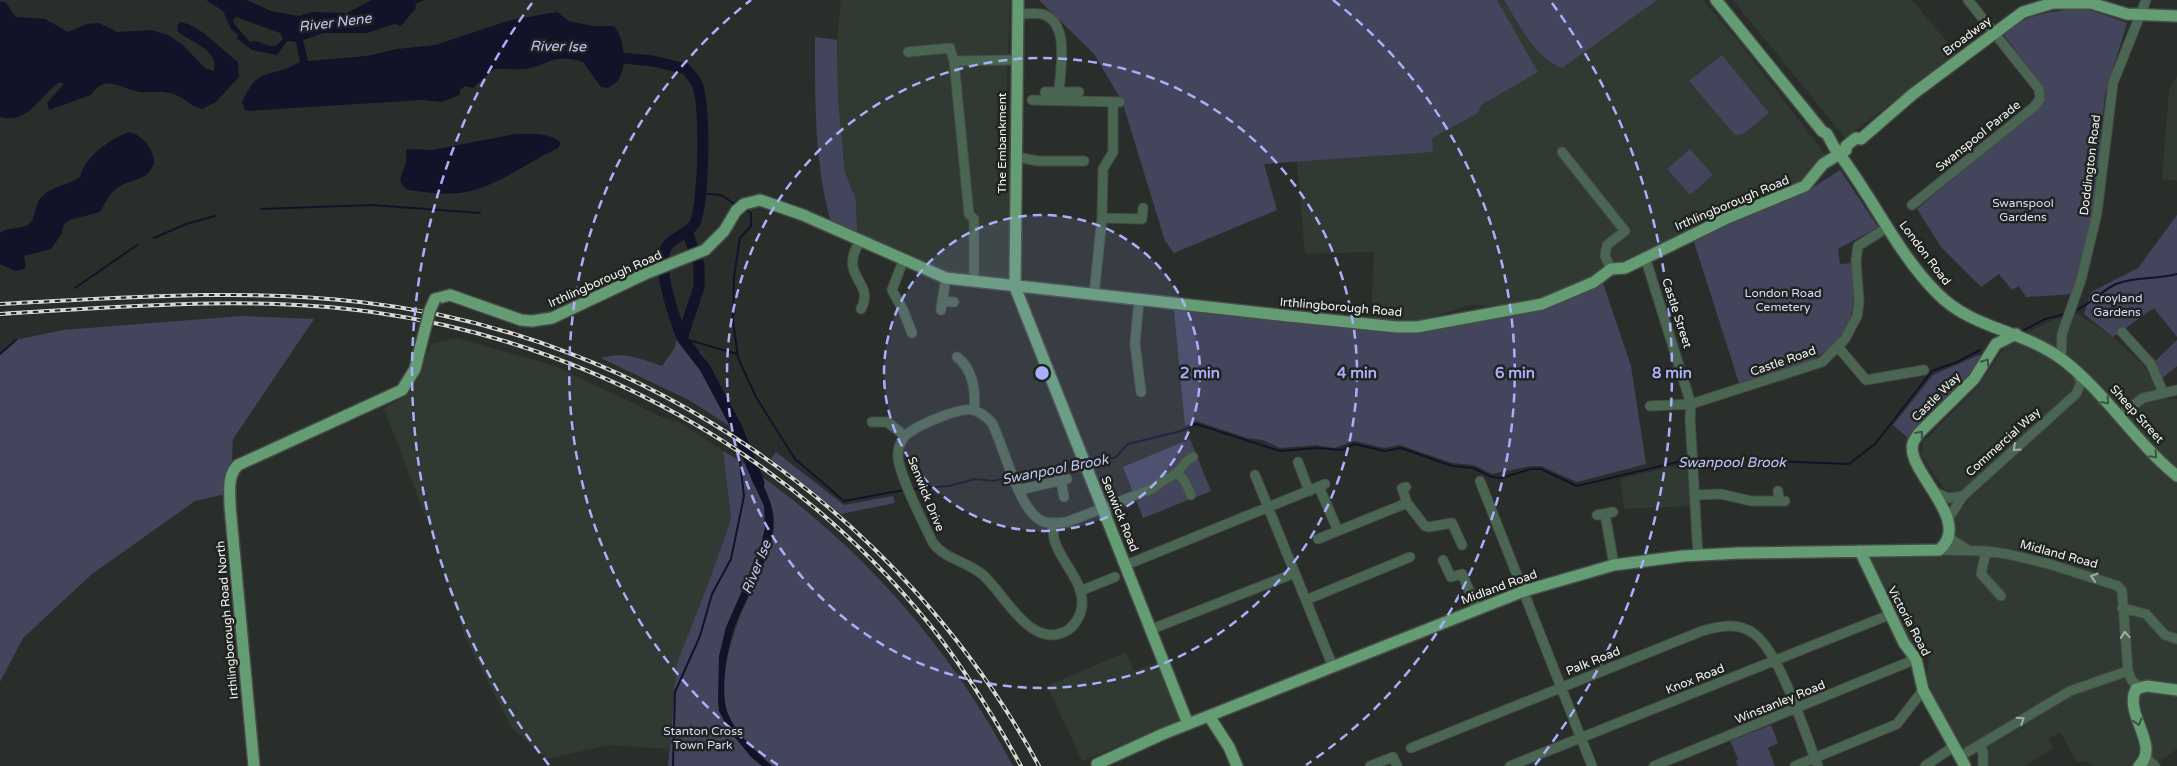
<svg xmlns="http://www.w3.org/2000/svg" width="2177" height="766" font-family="'Varela Round',sans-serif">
<rect width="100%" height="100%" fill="#2a2e2b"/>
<path fill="#303932" d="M841,0h169l-3,83 4,190 -3,7 -41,-3 -31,-8 -47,-17 -32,-21 -1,-31 -11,-28 -7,-74 -1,-58z
M1254,0h449l37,43 88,115 -29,24 -25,14 -222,98 -50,12 -32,-1 -57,18 -42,-3 3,-68 -69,2 -8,-92z
M1733,0h179l45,54 -112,84z
M2177,76v105l-15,-2 7,-89z
M2078,314l35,23 32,30 9,15 5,17h18v350l-24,17h-60l-6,-5 -10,1 -17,-30 -11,7 4,10 -30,17h-36l-1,-16 -24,1 -31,-60 -4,-16 2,-14 -5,-11 -7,1 -11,-13 -41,-80 89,-4 2,-21 -4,-16 16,-15 -7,-10 -7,1 -10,-4 -22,-33 1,-14 56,-57 30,-44 47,-22z
M457,338l98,28 109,52 15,4 44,29 8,68 -23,65 -31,79 -8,86 -60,-4 -63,14 -35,-32 -46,-90 -30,-96 -51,-132 27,-17 20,-48z
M1687,463l4,43 -67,3 -4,-30z
M1126,652l8,19 24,-9 22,52 -1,8 -97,39 -35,-75z"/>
<path fill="#43455d" d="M1039,0h458l41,72 -57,33 -3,8 -46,25 1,14 -169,12 13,46 -103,43 -9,-12 -43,-140 -28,-47z
M1504,0h153l-95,68c-28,-11 -43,-44 -58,-68z
M2084,8l43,15 -22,72 -12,115 -19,84 -48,3 -7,-11 -7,4 -13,-16 -18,13 -40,-40 -24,-38 128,-107v-11l-43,-59c25,-18 51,-21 82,-24z
M815,37l22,3 1,58 7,74 11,28 1,31 -25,-6c-18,-60 -17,-125 -17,-188z
M1722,55l47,58 -26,21 -8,1 -46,-54z
M1690,149l23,26 -23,20 -23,-26z
M1840,170l38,57 -40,22 2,15 13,-1c2,48 3,74 -45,99l-69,21 -46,-144 110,-45z
M2177,215v122l-23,-29 -41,29 -29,-23 7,-22 47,-24z
M1603,283l28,83 15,98 -69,18 -36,-16h-10l-39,8 -18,-9 -22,-2 -52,-18 -15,3 -31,-7 -20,7 -17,-3 -37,3 -17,-8 -16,-2 -51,-17 -11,5 -11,-116 227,24 122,-21z
M242,316l72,3 -81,120 -3,54 -35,8 -103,73 -69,64 -23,44v-328l16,-14 47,-10z
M679,331l5,2 10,16 7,3 11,19 2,15 6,1 25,49 -56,-36 -88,-42c21,-7 41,1 61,8l12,-17z
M2177,340v26l-16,13 -9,-15z
M1979,355l6,2 -77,81 -15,-13 40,-50z
M1190,439l21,52 -68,27 -20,-51z
M723,451l22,13 12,13 11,29 1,31 -37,88 -11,79 11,25 37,37h-101l9,-103 31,-79 23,-65z
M776,452l68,53 49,-9 2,7 -54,11 -70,-55z
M758,474c107,76 194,176 255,292h-241c-18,-17 -43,-38 -47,-63 -5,-33 10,-78 24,-107 9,-19 20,-40 24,-60 5,-22 -6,-43 -15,-62z
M1771,725l7,18 -10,5 7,18h-37l-2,-5 2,-2 -8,-18z"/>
<path fill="#121329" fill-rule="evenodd" d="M206,0h41l24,11 28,5 13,-4 35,1 25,-13h52l-9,4 1,4 -15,18 -6,-2 -28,9h-43l-21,7 5,21 58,-5 31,-7 38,-4 76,-25 46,-8 12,9 24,5h21c10,12 13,37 6,51 -2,5 -8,8 -12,11l-7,-1 -18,-25c-31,-9 -31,2 -57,7 -11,1 -22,-1 -32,0l-21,19 -8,-2 -5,4v5l-19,7 -19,-2 -174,11 -3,-1 -3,-8c13,-27 17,-26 44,-33 5,-2 9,-5 14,-7l-4,-20 -9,-1 -10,14 -25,-5 -15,-11 1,-4 -7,-6 -8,-18zM236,17l44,16 3,6c-14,17 -19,-2 -33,3l-15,-17 -2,-5z
M0,1l6,2 10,14 29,2 23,13 19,-8 12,-1 18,9 35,-2 16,5 15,10 22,23 9,3c5,-21 -23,-29 -36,-39l-1,-7 4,-3c23,6 38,26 57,40l1,15 -23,25 -14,7c-10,-3 -15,-8 -24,-13 -11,-6 -26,-3 -38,-4 -18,-2 -34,-20 -49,3l-42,15 -2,-7 17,-19 -4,-2c-21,13 -31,43 -60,35z
M129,132c13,2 26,19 25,31 -7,20 -25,15 -38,26 -7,5 -12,16 -16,23l-30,8 -6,4 -3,11 -10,14 -27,7 2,10 -2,3 -9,2 -15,-7v-31c8,-7 21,-3 29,-9 7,-5 5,-18 11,-25 10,-13 27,-13 40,-22 6,-22 29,-37 49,-45z
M515,134c14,0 35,-2 46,9l-3,5c-28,13 -56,35 -87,43 -21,5 -42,2 -63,-1 -15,-10 -3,-18 -2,-29 1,-4 -1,-7 1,-12l25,1z
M745,464c14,10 16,15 22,30 21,46 -17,90 -32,132 -7,19 -13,57 -10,76 3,26 29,47 47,64h-10l-11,-9 -22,-27 -10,-19 -1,-10 1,-45 7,-29 33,-75 6,-24 -1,-22z"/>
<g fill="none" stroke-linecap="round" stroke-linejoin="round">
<path stroke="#121329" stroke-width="2" d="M700,193l21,2 15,10
M261,209l111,-4 108,8
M746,210l5,3v13l-11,12 -6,39 -1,44 5,37 18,39 39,62 49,42 60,-11
M154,238l32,-14 29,-8
M75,288l62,-43
M2074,311c16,-6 27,-20 42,-27 20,-8 41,-4 61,-10
M2024,330l21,-11 20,-5
M682,338l55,16
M0,354l16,-14
M1695,458l154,6 26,-20 57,-73 25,-9 23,-12
M1088,463l16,-2 12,-4 12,-13 53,-13 15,-7 84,27 37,-3 25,2 12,-6 31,7 16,-3 51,18 21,2 19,9 9,1 30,-9h10l36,17 113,-27
M1015,476l66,-13
M911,489l38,-3 26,-7 18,2 17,-4
M673,766l2,-74 25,-56 12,-42 19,-35 13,-63 -4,-35"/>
<path stroke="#121329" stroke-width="11" d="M609,51l14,7 30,3 33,8c3,4 9,10 11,15 9,22 7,117 -2,139 -2,3 -5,6 -8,8l12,34v22l-17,51 23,30 31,58 23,57
M682,338c-7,-19 -28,-76 -14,-93 5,-6 14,-10 19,-14"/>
<g stroke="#464a47" stroke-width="11">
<path id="minor" d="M1017,14c9,0 20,-2 28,1 25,11 15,55 14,77
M908,52l42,-4 4,13 15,153 5,5v54
M954,61l62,-1
M1045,92h34
M1032,100l88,2
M1562,152l63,79 -18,14 -2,11 6,13
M1016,157l22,4h46
M1912,205l122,-98 6,-8 -1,-10 -71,-89
M1102,218l40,1 1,-11
M860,241c-23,37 16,40 1,68
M1645,257l46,147 -1,14 8,137
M903,261l-11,29 11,20 9,23
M1094,295l8,-77 1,-49 10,-17v-50
M1139,300l-4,44 6,48
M942,301l12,1
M941,310l5,-32
M2122,332l29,32 12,28
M1838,347l28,33 58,-10
M957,357c16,12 19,34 17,53
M2061,359l1,-25 19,-54 16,-67 16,-130 33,-83
M1650,406l41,-2 131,-42 23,-23 12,-23 2,-14 -3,-41 2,-15 30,-19
M2119,416l24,-18 34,-8
M872,422h15l18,14
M1298,462l11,29
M1177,473l7,7 7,15
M1255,475l78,192
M1061,481l3,16
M1480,481l112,285
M1319,487l19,44
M1406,487l-4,1 5,15 18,23 4,1 23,-4 10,22
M1019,490l48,-11
M1778,491l1,10
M1934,492l15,6 14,-2
M1695,495l26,-1 30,7h34
M1605,514l9,51
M1597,515l16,-3
M1948,519l15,-23 113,-102 5,-11 -4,-11
M1053,523c0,6 0,13 2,19 7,21 28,39 27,62 0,10 -6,20 -14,26 -37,22 -63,-36 -85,-55 -16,-14 -37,-15 -50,-32 -9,-19 -36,-71 -35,-89 0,-7 3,-13 7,-18 10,-10 54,-29 68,-26 7,2 14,7 19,13 12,24 26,84 48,97 8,5 19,3 27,2l85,-33c7,-7 16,-10 24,-16 7,-5 8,-12 17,-16
M1948,537l20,13
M1318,539l89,-36
M1939,550l47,1 21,3 42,10 69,22 4,5 6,80 4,10 8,6
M1986,551l-5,23 20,22
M1443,560l8,17 11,-3 15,35
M1126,565l199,-81
M1080,591l35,-14
M1306,600l104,-43
M2122,608l24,6 19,21 12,4
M1152,629l143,-56
M1980,745l3,7v14
M1411,748l291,-117c17,-5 36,-9 51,2 27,18 52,101 65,133
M1959,757l111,-66 58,-20
M2146,758l9,8
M1370,766l23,-9 4,9
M1510,766l379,-151
M1654,766l262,-107
M1795,766l102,-42 26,-34
M1925,766l28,-19"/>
</g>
<g stroke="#464a47" stroke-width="14">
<path id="major" d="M1018,0l-3,287 173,437
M1716,0l106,131 5,3 7,13c36,45 62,105 103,146 36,37 85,36 126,67 43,33 72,82 114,116
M435,299l15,-4 71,25 11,1 20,-3 93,-44 60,-24 19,-19 12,-20 8,-7 16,-4 43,15 143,63 343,38 108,11h20l125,-23 52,-22 17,-13 14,-1 100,-49 80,-33 18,-22 23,-14v-4l10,-8 5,1 52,-45 110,-82 30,-9h38l36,11 50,2
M1860,551l44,92 12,16 7,31 42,76
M1209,716l20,31 8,19
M254,766l-24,-260c0,-15 -3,-30 8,-41l164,-75 13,-21 6,-24
M1097,766v-2l66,-30 361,-143 90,-26 69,-9 56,-3 200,-3c36,-29 -35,-80 -26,-107 1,-3 4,-7 6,-10l55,-54 22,-35 20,-10
M2139,766c22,-21 -16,-52 -3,-77l11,-3 30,4"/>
</g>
<use href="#minor" stroke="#4a6551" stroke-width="9"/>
<use href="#major" stroke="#649d73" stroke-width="11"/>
<g stroke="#d7d9d7" stroke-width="4">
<path id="rail" d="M0,304c119,-6 241,-16 360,-2 287,32 542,212 679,464
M0,314c120,-7 253,-19 372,-2 216,30 421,143 558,313 35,44 64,92 91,141"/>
</g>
<use href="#rail" stroke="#202421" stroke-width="2" stroke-dasharray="5.5" stroke-linecap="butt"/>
<g stroke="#464a47" stroke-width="14" stroke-linecap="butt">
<path id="major-bridge" d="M421,345l9,-35 5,-11"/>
</g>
<use href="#major-bridge" stroke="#649d73" stroke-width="11"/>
</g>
<defs><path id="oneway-chevron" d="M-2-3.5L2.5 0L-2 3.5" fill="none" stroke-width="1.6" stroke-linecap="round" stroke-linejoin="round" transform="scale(1.25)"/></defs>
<g stroke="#3b5442">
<use href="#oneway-chevron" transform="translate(1986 362) rotate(-57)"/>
<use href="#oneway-chevron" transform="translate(2106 401) rotate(49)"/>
<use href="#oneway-chevron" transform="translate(1920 434) rotate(-49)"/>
<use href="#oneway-chevron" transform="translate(2154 455) rotate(46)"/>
<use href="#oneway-chevron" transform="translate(2138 722) rotate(73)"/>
</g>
<g stroke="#9eada2">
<use href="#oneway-chevron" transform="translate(2016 448) rotate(138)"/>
<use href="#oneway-chevron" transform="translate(2094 577) rotate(-163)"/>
<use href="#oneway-chevron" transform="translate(2125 635) rotate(-95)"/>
<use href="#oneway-chevron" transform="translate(2021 720) rotate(-33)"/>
</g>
<circle cx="1042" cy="373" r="158" fill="#a8b0fc" fill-opacity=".12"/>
<g fill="none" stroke="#a8b0fc" stroke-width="2.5" stroke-dasharray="9 6">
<circle cx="1042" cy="373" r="158"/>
<circle cx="1042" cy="373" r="315"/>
<path d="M778 765A473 473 0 0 1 751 0M1333 0A473 473 0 0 1 1306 765"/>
<path d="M549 765A630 630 0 0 1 532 3M1552 3A630 630 0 0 1 1535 765"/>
</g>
<g text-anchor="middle" stroke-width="5" stroke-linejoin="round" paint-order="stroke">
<g font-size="12" fill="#f3f5f3" stroke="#202421">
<text transform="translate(1967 36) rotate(-37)" y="4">Broadway</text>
<text transform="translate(1978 136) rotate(-39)" y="4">Swanspool Parade</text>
<text transform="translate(1002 143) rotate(-90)" y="4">The Embankment</text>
<text transform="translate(2090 165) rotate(-83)" y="4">Doddington Road</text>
<text transform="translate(1732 203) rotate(-23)" y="4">Irthlingborough Road</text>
<text transform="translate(1925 253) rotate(53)" y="4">London Road</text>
<text transform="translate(605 279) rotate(-24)" y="4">Irthlingborough Road</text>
<text transform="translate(1341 307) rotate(5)" y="4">Irthlingborough Road</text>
<text transform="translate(1677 313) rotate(72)" y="4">Castle Street</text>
<text transform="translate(1783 361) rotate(-19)" y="4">Castle Road</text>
<text transform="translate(1936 397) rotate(-45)" y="4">Castle Way</text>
<text transform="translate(2137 414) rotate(48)" y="4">Sheep Street</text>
<text transform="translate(2003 442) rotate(-42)" y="4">Commercial Way</text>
<text transform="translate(926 494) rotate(68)" y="4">Senwick Drive</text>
<text transform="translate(1120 514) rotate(68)" y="4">Senwick Road</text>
<text transform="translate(2059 554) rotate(15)" y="4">Midland Road</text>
<text transform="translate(1499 587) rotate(-20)" y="4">Midland Road</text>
<text transform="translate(227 620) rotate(-95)" y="4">Irthlingborough Road North</text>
<text transform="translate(1909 621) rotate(62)" y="4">Victoria Road</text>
<text transform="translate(1593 661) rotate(-22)" y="4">Palk Road</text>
<text transform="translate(1695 679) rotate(-22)" y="4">Knox Road</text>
<text transform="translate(1780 702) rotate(-22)" y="4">Winstanley Road</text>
</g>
<g font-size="12" fill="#d7dbfb" stroke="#202421">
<text x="2023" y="207">Swanspool<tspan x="2023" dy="14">Gardens</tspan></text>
<text x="1783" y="297">London Road<tspan x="1783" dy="14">Cemetery</tspan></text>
<text x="2117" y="302">Croyland<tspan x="2117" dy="14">Gardens</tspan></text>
<text x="703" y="735">Stanton Cross<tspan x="703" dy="14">Town Park</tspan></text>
</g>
<g font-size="14" font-style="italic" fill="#c0c6fa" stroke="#202421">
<text transform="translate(335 22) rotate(-7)" y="5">River Nene</text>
<text transform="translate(558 46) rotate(1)" y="5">River Ise</text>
<text x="1732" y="467">Swanpool Brook</text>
<text transform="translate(1055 469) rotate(-11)" y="5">Swanpool Brook</text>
<text transform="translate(756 567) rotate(-68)" y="5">River Ise</text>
</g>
</g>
<circle cx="1042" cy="373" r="8" fill="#a8b0fc" stroke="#202421" stroke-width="2.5"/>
<g font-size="15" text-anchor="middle" font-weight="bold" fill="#a8b0fc" stroke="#202421" stroke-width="5" stroke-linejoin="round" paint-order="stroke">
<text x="1200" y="378">2 min</text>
<text x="1357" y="378">4 min</text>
<text x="1515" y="378">6 min</text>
<text x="1672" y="378">8 min</text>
</g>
</svg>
